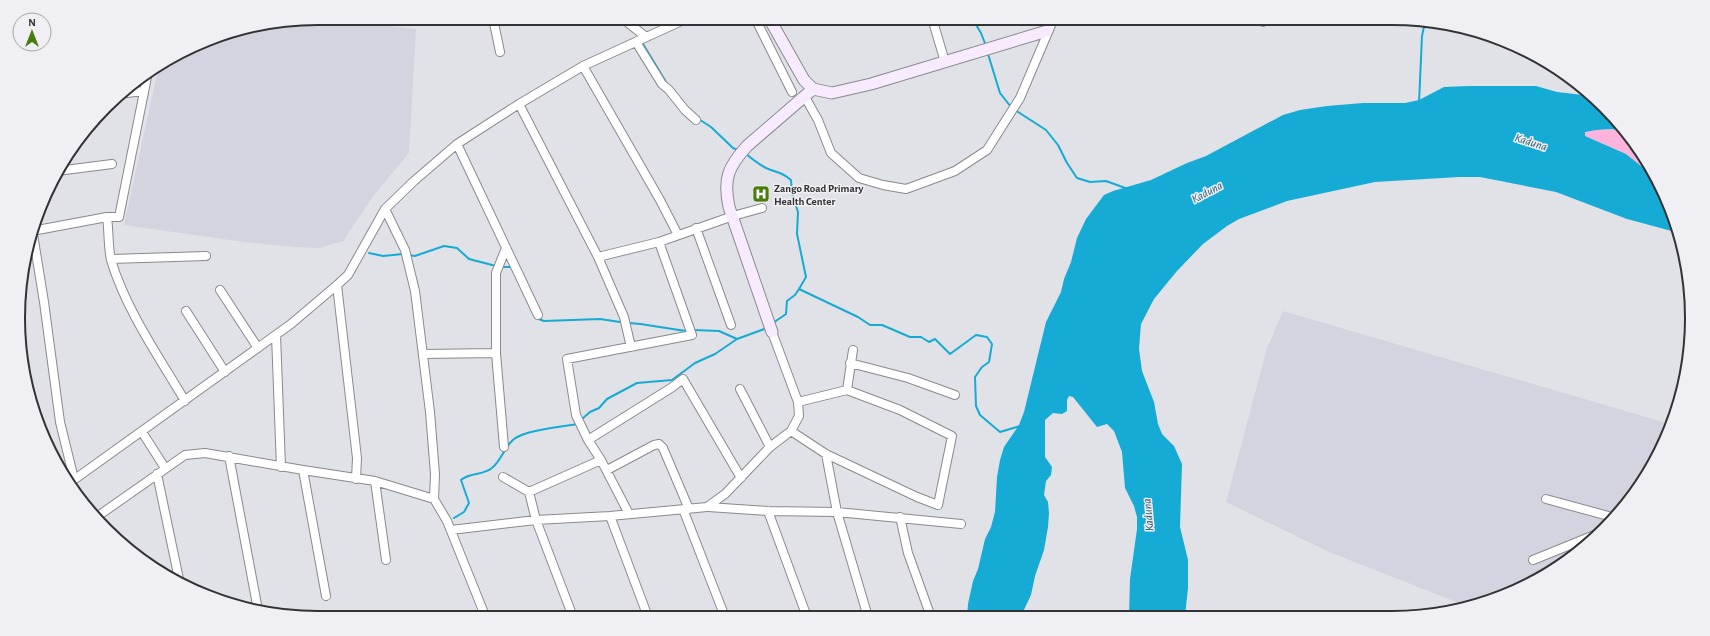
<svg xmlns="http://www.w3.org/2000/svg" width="1710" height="636" font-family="'Alegreya Sans',sans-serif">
<rect width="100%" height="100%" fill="#e1e2e7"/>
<path fill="#d4d4e1" d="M318,18l98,11 -7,124 -35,42 -31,46 -23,7 -26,-1 -50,-5 -120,-17 35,-160 9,-7 53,-24z
M1283,311l387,113 -18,44 -62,75 -66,44 -60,18 -135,-53 -103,-50 41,-154z"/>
<path fill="#fbb5dc" d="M1601,129l24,2 29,42 -8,-3 -20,-16 -41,-18v-4z"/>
<path fill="#15abd4" d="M1469,86h67l21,6 35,4 26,24 7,11c-13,-3 -27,-2 -40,1v4l41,18 20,16 8,3 22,49 3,11 -52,-14 -71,-27 -76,-15h-21l-84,5 -88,19 -48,18 -12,7 -24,18 -26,27 -23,28 -13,25 -1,12 -1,13 3,22 12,31 4,22 4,10 12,12 8,18 -2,63 8,33v28l-3,28h-56l1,-37 7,-50v-12l-3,-11 -9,-18 -3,-36 -8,-21 -7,-7 -10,3 -24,-30 -4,-1 -2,4v11l-5,3 -9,-1 -8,7v37l7,10 -1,8 -5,6 -2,14 4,7 1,11 -1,14 -4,23 -9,26 -4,19 -10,21h-54l1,-12 5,-23 5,-12 7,-30 6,-12 4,-15 2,-35 3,-17 4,-13 15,-22 5,-13 22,-90 15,-30 3,-13 7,-17 6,-24 9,-19 18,-24 9,-4 38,-11 36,-17 19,-7 77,-41 17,-5 27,-4 36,-3h42l14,-3 25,-13z"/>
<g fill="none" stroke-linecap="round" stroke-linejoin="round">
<path stroke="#15abd4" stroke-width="2" d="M972,18l9,15 5,13
M643,44l23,38
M988,54l12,39 11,14
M1419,103l3,-67 3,-14
M1015,110l31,20 12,15 9,18 10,15 13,4 16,-1 22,8
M697,118l14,9 22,21 5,2
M745,153c7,6 13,11 21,15 11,5 15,3 25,12l1,13 6,19 -1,22 9,43 -7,12
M369,253l14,3 20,-2
M409,255l6,1 29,-10 13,2 12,11 27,7
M501,267h13
M536,318l8,3 56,-2 20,3
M629,323c19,1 38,6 57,8
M773,323l13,-9 1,-13 8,-6 4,-6 59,28 12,8h12l28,12h11l8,5 6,-3 15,15 26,-19 11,2 5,7 -3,18 -7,5 -7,10 1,29 4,9 20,17 20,-6
M694,330l25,1 18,8
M582,419l8,-7 9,-4 8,-9 30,-16 35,-3 23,-17 20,-9 22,-15 30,-11
M454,518l10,-6 5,-9 -8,-23c9,-8 21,-4 31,-12 9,-7 13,-22 22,-29 12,-9 48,-12 63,-15"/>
<g stroke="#898a8e" stroke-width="10">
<path id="street" d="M493,18l7,34
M622,18l24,19
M755,18l37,74
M932,18l13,44
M1262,18l1,4
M636,42l26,42 7,6 16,20 11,10
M583,66l77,134 18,35
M119,94l24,-3
M805,97l13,23 13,33 28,25 24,7 23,4 49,-18 32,-21 33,-52 34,-80
M519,104l79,153 26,60 7,30
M457,144l81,171
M57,171l55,-7
M385,209l20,41 10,41 15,121 5,62 -1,25 13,22 39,97
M107,217c2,14 1,30 4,43 15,50 48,97 74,141
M32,228l12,74 16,120 14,57
M696,228l35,97
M32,231l75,-14h12l29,-145
M598,257l61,-15 74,-26 29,-8
M111,259l95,-3
M337,285l20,173 -1,21
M220,290l38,58
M186,311l39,61
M276,335l5,132
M423,354l73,-1
M850,363l58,15 47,17
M740,389l30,58
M847,390l6,-40
M791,431l35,23 91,43 21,8 14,-69 -52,-26 -53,-20 -49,12
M142,432l23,36
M588,440l83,-52 12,-9 58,99
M504,447l-8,-94v-80l10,-25
M826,454l11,58 31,105
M229,456l29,154
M303,470l23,126
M607,470l47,-25 5,-1 4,4 26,61
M157,474l23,110
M503,477l26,15 7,28 37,97
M375,481l11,79
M68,484l223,-160 46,-39 11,-10 37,-66 29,-28 43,-37 62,-40 64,-38 105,-48
M529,492l72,-32
M1546,499l66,18
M708,507l60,4 69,1 124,12
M683,509l42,108
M768,511l39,106
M629,514l-28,-54 -13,-20 -12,-25 -9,-56 125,-24 -33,-93
M98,516l87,-61 20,-2 98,17 72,11 59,18
M900,517l8,36 23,64
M451,530l85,-10 74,-4
M1533,560l64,-26
M648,617l-38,-101 97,-9 18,-13 45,-47 21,-16 8,-15 -1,-14 -26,-70"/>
</g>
<g stroke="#898a8e" stroke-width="13">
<path id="secondary" d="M769,18l35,62 9,9 19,4 39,-9 176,-53
M772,332l-43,-125c-6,-28 -1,-40 18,-61l66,-57"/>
</g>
<use href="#street" stroke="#fff" stroke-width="8"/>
<use href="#secondary" stroke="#f8eaff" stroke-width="11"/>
</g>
<defs>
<g id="hospital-square" transform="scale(0.9)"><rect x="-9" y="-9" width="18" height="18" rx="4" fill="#4a7c0b" stroke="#efeff4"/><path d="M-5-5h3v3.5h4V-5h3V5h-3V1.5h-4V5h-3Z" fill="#fff"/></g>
</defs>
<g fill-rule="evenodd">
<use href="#hospital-square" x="761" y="194"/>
</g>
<g text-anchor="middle" stroke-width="3" stroke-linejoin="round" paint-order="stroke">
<g font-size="11" font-weight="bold" fill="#333335" stroke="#efeff4" text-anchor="start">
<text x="774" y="192">Zango Road Primary<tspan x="774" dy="13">Health Center</tspan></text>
</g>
<g font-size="12" font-style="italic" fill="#24586a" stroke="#efeff4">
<text transform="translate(1531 142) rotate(18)" y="4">Kaduna</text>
<text transform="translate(1207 192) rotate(-28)" y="4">Kaduna</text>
<text transform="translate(1148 515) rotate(-95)" y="4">Kaduna</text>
</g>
</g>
<path d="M0 0H1710V636H0ZM318 25H1392A293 293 0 0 1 1685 318V318A293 293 0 0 1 1392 611H318A293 293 0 0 1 25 318V318A293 293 0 0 1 318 25Z" fill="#efeff4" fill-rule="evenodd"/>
<path fill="none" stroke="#333335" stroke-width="2" d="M318 25H1392A293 293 0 0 1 1685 318V318A293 293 0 0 1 1392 611H318A293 293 0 0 1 25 318V318A293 293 0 0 1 318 25Z"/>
<g transform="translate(32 32)"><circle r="19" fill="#efeff4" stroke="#a4a4a8"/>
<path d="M0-3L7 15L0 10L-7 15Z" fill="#4a7c0b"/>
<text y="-6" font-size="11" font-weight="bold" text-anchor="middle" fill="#333335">N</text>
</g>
</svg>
